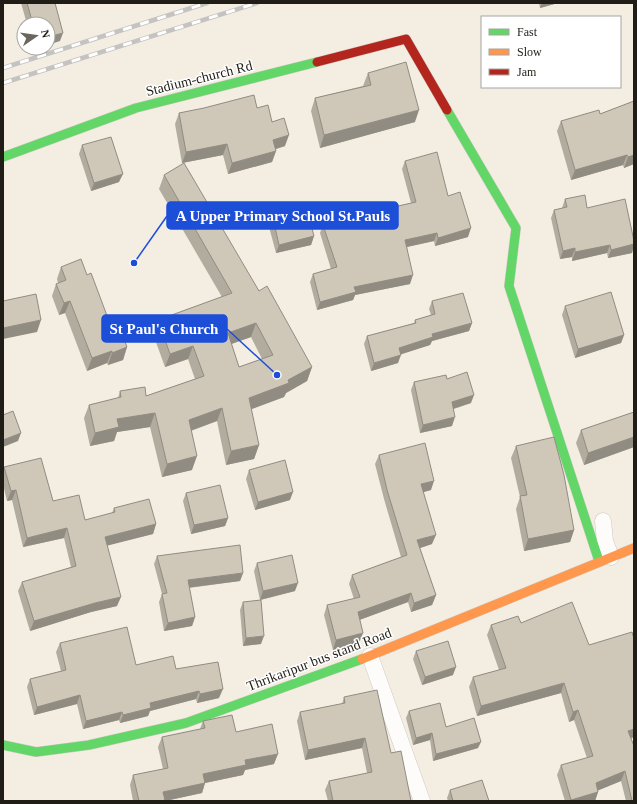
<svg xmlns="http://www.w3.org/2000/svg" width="637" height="804" font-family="Georgia,serif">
<rect width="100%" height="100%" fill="#f3ede2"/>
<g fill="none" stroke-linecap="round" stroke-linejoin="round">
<g stroke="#cec9c1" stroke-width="17">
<path id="street" d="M603,521l2,20 6,16
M370,656l52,145"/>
</g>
<g stroke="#cec9c1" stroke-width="10">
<path id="fast" d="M447,110l69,118 -7,58 90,275
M3,157l133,-49 181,-46
M3,745l33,7 53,-7 97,-22 176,-64"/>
</g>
<g stroke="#cec9c1" stroke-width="10">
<path id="slow" d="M362,659l272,-111"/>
</g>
<g stroke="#cec9c1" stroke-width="10">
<path id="jam" d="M317,62l89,-23 41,71"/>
</g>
<use href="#street" stroke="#fdfcfb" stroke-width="16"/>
<use href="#fast" stroke="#63d668" stroke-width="9"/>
<use href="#slow" stroke="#ff974d" stroke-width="9"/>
<use href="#jam" stroke="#b3261e" stroke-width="9"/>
<g stroke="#c5c3c1" stroke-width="4.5">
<path id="rail" d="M3,68l204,-65
M3,83l254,-80"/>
</g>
<use href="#rail" stroke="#fff" stroke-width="3" stroke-dasharray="9" stroke-linecap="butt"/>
</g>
<path fill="#b2ac9f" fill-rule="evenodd" d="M21,3h34l5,38 -12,-17h-21z
M539,3h19l-18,5z
M368,73l47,49 -95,26 -9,-37 4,-13 48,-12z
M634,101v63l-10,4 -1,-3 -52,15 -14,-49 4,-10 39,-7z
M257,108l15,14 13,24 -9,3v2l-4,11 -44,12 -5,-19 -41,8 -7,-39 4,-11z
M82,145l37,37 -28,9 -12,-37z
M405,161l43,35 20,41 -33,9 -1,-5 -27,6 3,37 -55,11 -2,5 -36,10 -7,-28 3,-8 18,-5 -11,-36 3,-8 35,-10 53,-12 -9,-34z
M164,175l95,116 53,76 -5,14 -21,12 -2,4 -33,12 8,36 -5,14 -28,6 -9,-44 -26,10 1,39 -30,7 -12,-50 -33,5 -3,9 -24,5 -6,-28 5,-13 29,-7 2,-7 26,5 49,-17 -7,-20 -23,8 -12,-33 5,-14 64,-23 -63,-108zM251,337l11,22 -23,8 -8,-23z
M565,199l22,9 47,33v5l-2,7 -24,5 -1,-5 -35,8v-4l-12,2 -9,-41 3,-8 8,-2z
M272,214l42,22 -3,9 -35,8 -8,-30z
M61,267l26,8 22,46 18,26 -4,13 -15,5 -1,-2 -20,8 -22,-58 -6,2 -7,-19 4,-12 2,-1 -1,-4z
M432,301l40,22 -3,8 -37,10 -2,4 -30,9 -2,9 -27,8 -7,-27 3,-8 47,-13 1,-3 16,-5 -2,-6z
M565,306l59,29 -3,8 -46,15 -13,-43z
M447,379l24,24 -17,6 -2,17 -32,7 -9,-43 3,-8z
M634,412v35l-50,18 -8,-22 5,-13z
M516,446l58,84 -4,12 -46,9 -8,-42 4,-12 -9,-39z
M379,455l52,35 -8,2 9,52 -12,4 16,47 -4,10 -21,7 -3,-10 -49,18v23l-26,7 -9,-35 3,-10 27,-6 -5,-15 3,-9 49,-18 -17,-58 -9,-35z
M4,467l49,34 32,19 27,-7 2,-5 42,16 -3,10 -46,11 10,61 -26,6 -61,19 -12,-40 4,-9 49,-15 -7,-29 -41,9 -11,-47 -5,1 -4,-17v-13z
M249,470l41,30 -35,10 -9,-31z
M186,493l42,25 -3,8 -34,8 -8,-33z
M157,556l86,17 -3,8 -51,7 6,29 -3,9 -28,5 -5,-29 3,-8 -8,-30z
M257,563l38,28 -35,9 -6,-29z
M243,602l18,42 -18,2 -3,-36z
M521,623l68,22 45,-6v98l-3,1 3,63h-8l-5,-20 -23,9v2l-3,9h-30l-8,-26 4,-10 26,-7 -13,-38 -5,2 -8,-29 -84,23 -8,-29 4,-10 26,-7 -12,-35 4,-10z
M60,643l76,22 40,4 43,29 -22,5 -1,-4 -46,12 -2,5 -28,7 -1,-3 -36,9 -6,-25 -43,11 -7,-28 3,-8 31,-8 -5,-19z
M416,651l37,24 -31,10 -9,-26z
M344,697l47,56 20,48h-83l-3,-11 4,-9 38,-8 -5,-25 -57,12 -8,-39 3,-9 42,-8z
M409,711l37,16 32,21 -45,13 -3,-21 -17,5 -7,-27z
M203,721l33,11 38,32 -29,6 -2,5 -38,8 -3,10 -37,8h-32l-3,-16 3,-10 30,-6 -5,-22 4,-10 38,-8z
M450,790l39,11h-41l-1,-3z"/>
<path fill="#918c82" d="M542,3h16l-18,5z
M63,33l-3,8 -12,4v-8z
M419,110l-4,12 -95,26 4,-13z
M289,135l-4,11 -16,5 4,-11z
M227,144l-4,11 -41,8 4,-11z
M276,151l-4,11 -44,12 4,-11z
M627,155l-4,10 -52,15 4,-10z
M634,155v9l-10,4 4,-11z
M123,174l-4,8 -28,9 3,-8z
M471,228l-3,9 -33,9 3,-8z
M437,233l-3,8 -32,7 3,-8z
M314,236l-3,9 -35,8 3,-8z
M634,244l-2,9 -24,5 3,-8z
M610,245l-3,8 -35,8 3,-9z
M575,248l-3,9 -12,2 3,-8z
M413,275l-3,9 -55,11 -2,5 -36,10 3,-8 34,-15z
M70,301l-5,12 -6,2 5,-12z
M41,320l-4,12 -34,7v-11z
M256,323l-5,14 -28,10 5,-14z
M472,323l-3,8 -37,10 -2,4 -34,11 3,-8 33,-14z
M624,335l-3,8 -46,15 3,-9z
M193,346l-5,13 -23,8 5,-13z
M127,347l-4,13 -15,5 4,-12z
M112,351l-5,12 -20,8 5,-13z
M401,355l-3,8 -27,8 3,-8z
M312,367l-5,14 -21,12 -2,4 -40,15 5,-14 39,-18z
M474,395l-3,8 -22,7 3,-8z
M222,408l-5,13 -33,12 5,-13z
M155,413l-5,14 -33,5 -3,9 -24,5 5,-13 22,-14z
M455,417l-3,9 -32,7 3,-8z
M21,433l-3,8 -15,6v-7z
M634,437v10l-50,18 4,-12z
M259,445l-5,14 -28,6 5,-14z
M197,456l-5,14 -30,7 5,-13z
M434,481l-3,9 -14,4 4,-10z
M16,490l-4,10 -5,1 4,-10z
M293,492l-3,8 -35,10 3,-8z
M228,518l-3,8 -34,8 3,-9z
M156,524l-3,10 -51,13 3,-10z
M67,528l-3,10 -41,9 4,-9z
M574,530l-4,12 -46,9 4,-12z
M436,535l-4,9 -18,6 3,-10z
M243,573l-3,8 -55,7 3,-8z
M298,583l-3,8 -35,9 3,-9z
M411,593l-3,9 -54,20 4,-10z
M436,595l-4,10 -21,7 3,-9z
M121,597l-4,9 -26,6 -61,19 4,-10 61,-18z
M195,617l-3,9 -28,5 4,-8z
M363,633l-4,10 -26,7 3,-10z
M264,636l-3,8 -18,2 3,-8z
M456,667l-3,8 -31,10 3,-8z
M564,683l-3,10 -84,23 4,-10z
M223,689l-4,9 -22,5 3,-9z
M199,691l-3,8 -46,12 -2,5 -28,7 3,-8 27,-12z
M80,695l-3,9 -43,11 3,-8z
M578,710l-4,10 -5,2 4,-10z
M122,712l-3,8 -36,9 3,-8z
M634,729v8l-9,4 3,-10z
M432,733l-2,7 -17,5 3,-7z
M365,738l-3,10 -57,12 3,-10z
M481,742l-3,6 -45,13 3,-7z
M278,754l-4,10 -29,6 -2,5 -43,9 3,-10 42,-14z
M625,771l-4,10 -29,12 4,-10z
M205,783l-3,10 -37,8h-5l3,-9z
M598,792l-3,9h-25l1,-1z"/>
<path fill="#cfc8b9" stroke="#918c82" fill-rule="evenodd" d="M27,3h28l8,30 -15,4v-13h-15z
M406,62l13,48 -95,25 -9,-37 56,-13 -3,-12z
M254,95l3,13 11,-3 4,17 12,-4 5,17 -16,5 3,11 -44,12 -5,-19 -41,8 -7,-39 25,-5z
M634,101v54l-6,2 -1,-2 -52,15 -14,-49 38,-11 1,4z
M111,137l12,37 -29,9 -12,-38z
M437,152l11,44 12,-4 11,36 -33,10 -1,-5 -32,7 8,35 -59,12 2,5 -36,10 -7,-28 24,-7 -14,-42 34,-12 1,2 58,-13 -11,-41z
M184,163l75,128 8,-5 45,81 -24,13 1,3 -40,15 10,47 -28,6 -9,-43 -33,12 8,36 -30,8 -12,-51 -38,6 2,8 -24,6 -6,-28 32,-8 -1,-6 25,-4 1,9 58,-20 -11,-30 -23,8 -12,-34 74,-27 -68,-118zM256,323l17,32 -34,12 -11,-34z
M585,195l2,13 38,-9 9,42v3l-23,6 -1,-5 -35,7v-4l-12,3 -9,-41 13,-3 -2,-8z
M306,206l8,30 -35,9 -7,-31z
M81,259l6,16 4,-2 18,48 4,-1 4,12 4,-1 6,16 -15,6v-2l-20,7 -22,-57 -6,2 -8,-19 10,-4 -5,-13z
M611,292l13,43 -46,14 -13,-43z
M463,293l9,30 -40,11 1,3 -34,11 2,7 -27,8 -7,-27 49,-13 -1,-3 20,-6 -3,-13z
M36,294l5,26 -38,8v-27z
M467,372l7,23 -22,7 3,15 -32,8 -9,-43 32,-7 1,4z
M13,411l8,22 -18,7v-25z
M634,412v25l-46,16 -7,-23z
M554,437l10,38 10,55 -46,9 -8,-43 7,-1 -11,-49z
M425,443l9,38 -13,3 15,51 -19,5 19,55 -22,8 -3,-10 -53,19 5,21 -27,7 -9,-35 33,-8 -8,-22 55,-20 -20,-65 -8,-35z
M41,458l12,43 26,-6 6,25 30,-8 -1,-4 35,-9 7,25 -51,13 16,60 -26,6 -61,18 -12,-39 54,-16 -9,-38 -40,10 -11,-48 -5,1 -7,-24z
M285,460l8,32 -35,10 -9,-32z
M220,485l8,33 -34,7 -8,-32z
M240,545l3,28 -55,7 7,37 -27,6 -6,-29 5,-1 -10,-37z
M292,555l6,28 -35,8 -6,-28z
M261,600l3,36 -18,2 -3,-36z
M572,602l17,43 43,-13 2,7v90l-6,2 6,15v55h-2l-7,-30 -29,12 2,9 -27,8 -10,-35 32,-9 -15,-46 -5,2 -9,-29 -83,23 -8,-29 33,-9 -15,-43 27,-9 3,7z
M127,627l9,38 37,-9 3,13 42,-7 5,27 -23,5 -1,-3 -49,12 1,5 -28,7 -1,-3 -36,9 -6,-26 -43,12 -7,-28 36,-9 -6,-27z
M448,641l8,26 -31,10 -9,-26z
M377,690l14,63 10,-2 10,50h-78l-4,-20 43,-9 -7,-34 -57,12 -8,-38 45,-9 -1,-6z
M440,703l6,24 28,-9 7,24 -45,12 -4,-21 -16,5 -7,-27z
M232,715l4,17 36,-8 6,30 -33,6 1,5 -43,9 2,9 -42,9 2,8 -5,1h-21l-6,-26 35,-7 -6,-31 43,-9 -2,-7z
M482,780l7,21h-36l-3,-11z"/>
<g text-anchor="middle" stroke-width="3" stroke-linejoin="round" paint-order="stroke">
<g font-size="14" fill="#201d16" stroke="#fff">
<text transform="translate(199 78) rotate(-14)" y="5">Stadium-church Rd</text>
<text transform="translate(319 659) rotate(-21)" y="5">Thrikaripur bus stand Road</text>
</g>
</g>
<path fill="none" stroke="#1d4ed8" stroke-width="1.5" d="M134 263L167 216M277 375L227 329"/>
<g fill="#1d4ed8" stroke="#fff" stroke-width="1.5">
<circle cx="134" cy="263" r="4"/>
<circle cx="277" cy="375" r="4"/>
</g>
<g fill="#1d4ed8" stroke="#1d4ed8" stroke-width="1.5">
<rect x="167" y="202" width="231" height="27" rx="4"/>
<rect x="102" y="315" width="125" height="27" rx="4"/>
</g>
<g font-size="15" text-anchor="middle" font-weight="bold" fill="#fff">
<text x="283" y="221">A Upper Primary School St.Pauls</text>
<text x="164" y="334">St Paul's Church</text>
</g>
<rect width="637" height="804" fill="none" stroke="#201d16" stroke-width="8"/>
<rect x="481" y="16" width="140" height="72" fill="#ffffff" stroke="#a6a5a2"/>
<rect x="489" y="29" width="20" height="6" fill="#63d668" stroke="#a6a5a2"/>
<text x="517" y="36" font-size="12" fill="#201d16">Fast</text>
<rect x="489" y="49" width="20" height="6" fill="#ff974d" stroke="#a6a5a2"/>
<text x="517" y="56" font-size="12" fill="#201d16">Slow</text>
<rect x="489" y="69" width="20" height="6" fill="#b3261e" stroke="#a6a5a2"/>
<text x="517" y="76" font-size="12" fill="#201d16">Jam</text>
<g transform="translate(36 36) rotate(77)"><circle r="19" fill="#ffffff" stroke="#a6a5a2"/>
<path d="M0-3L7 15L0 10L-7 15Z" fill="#6a665d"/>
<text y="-6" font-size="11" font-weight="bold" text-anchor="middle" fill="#201d16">N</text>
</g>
</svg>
